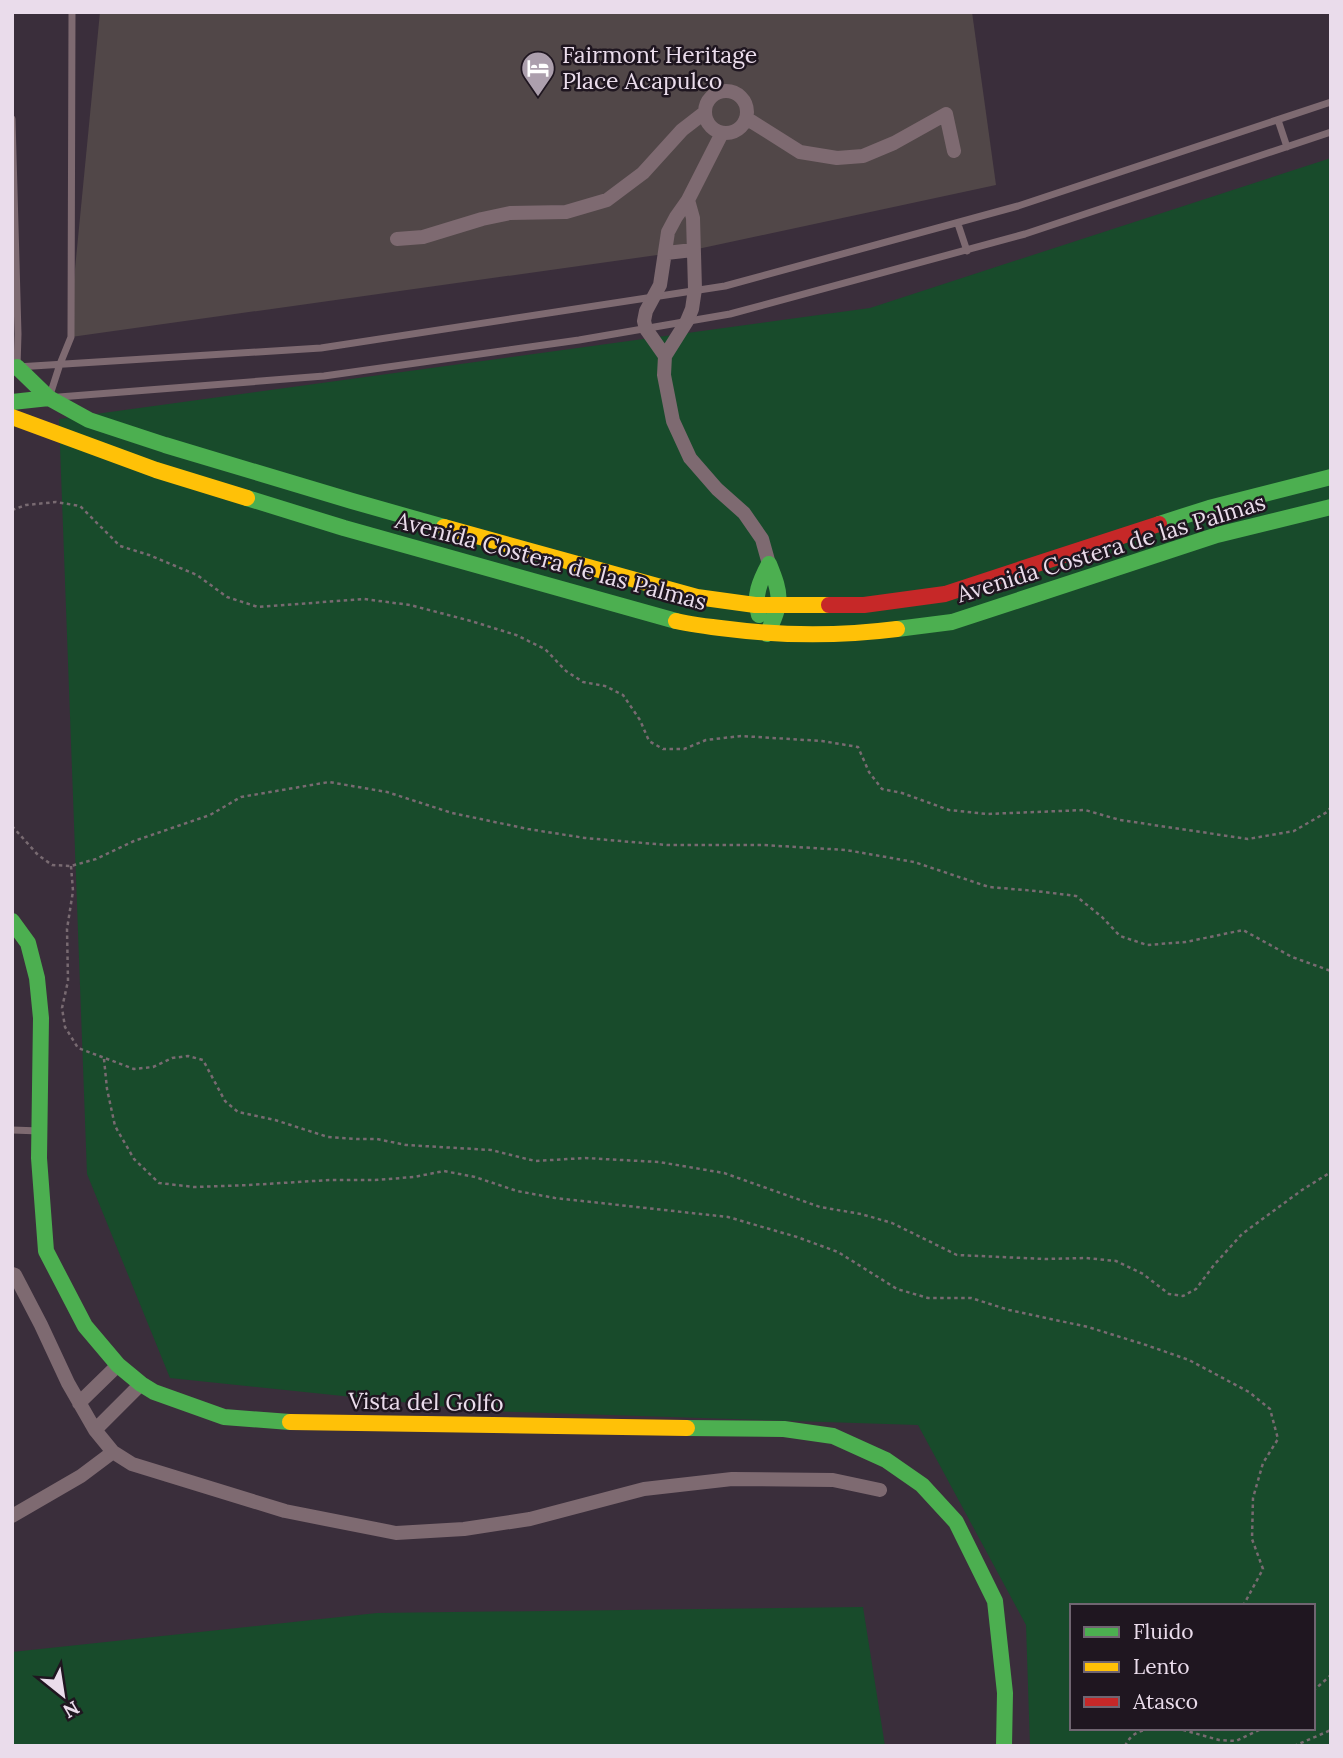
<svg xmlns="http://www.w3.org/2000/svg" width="1343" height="1758" font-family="Lora,serif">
<rect width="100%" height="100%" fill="#3a2e3b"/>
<path fill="#184b2b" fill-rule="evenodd" d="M1331,158v1588h-301l-4,-121 -108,-200 -431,-14 -317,-33 -83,-204 -28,-755 811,-111zM1072,1606h241v122h-241z
M863,1607l22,139h-873v-94l365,-39z"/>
<path fill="#514748" d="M100,12h872l24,173 -303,65 -622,87v-27z"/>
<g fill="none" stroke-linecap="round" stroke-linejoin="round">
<path stroke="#786a71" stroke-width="2.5" stroke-dasharray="3.5 3.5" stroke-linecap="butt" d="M12,510l14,-5 30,-3 24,4 40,40 29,9 48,20 30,22 31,10 106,-8 46,6 61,16 45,14 29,14 21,22 17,11 22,4 18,9 17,25 9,21 14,8h21l22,-9 35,-4 81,5 36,6 11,25 13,17 20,4 47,17 38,4 98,-4 35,10 128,19 46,-8 33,-19 4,-5
M12,826l26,29 14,10 19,1 25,-7 38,-18 76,-26 31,-18 88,-15 58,10 65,21 76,16 57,9 82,7h96l83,5 68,12 75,25 47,4 40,5 26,21 18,19 27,9 39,-3 57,-12 49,27 39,14
M71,866l2,25 -6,38 1,52 -6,27 3,19 13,21 56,21 19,-2 19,-9 16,-2 15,4 22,41 13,11 37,8 53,17 29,2h20l29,6 85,5 44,11 50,-3 74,4 65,11 96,34 41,7 31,9 65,32 88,4 41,-1 30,3 27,13 26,20 14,2 13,-7 18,-24 28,-31 60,-44 29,-18
M104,1059l3,30 8,37 19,33 25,24 35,4 55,-2 81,-5h45l39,-3 30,-6 31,6 42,14 38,7 173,19 69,20 41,15 59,37 31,9h43l38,12 79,17 58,18 43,15 60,32 21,17 8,30 -15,24 -10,35 -1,41 11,30 -20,37
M1313,1691l18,-16
M1176,1728l43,12 17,1 27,-13
M1125,1746c7,-15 18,-16 33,-18
M1294,1746l37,-16"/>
<path stroke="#7e6a71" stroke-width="7" d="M12,119l6,215 -1,33 304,-19 404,-62 293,-80 313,-104
M1278,120l9,27
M958,224l9,27
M50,395l10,-31 11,-27 1,-325
M59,397l265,-21 255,-36 151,-26 295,-80 306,-102
M12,1130l28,1"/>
<path stroke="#7e6a71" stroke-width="14" d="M705 112a21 21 0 1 1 42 0a21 21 0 1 1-42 0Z
M746,118l54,34 37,6 26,-2 31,-13 52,-29 8,37
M688,200l5,18 2,71 -3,20 -5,12 -22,35 -1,19 9,46 17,37 27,31 27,24 18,26 7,25
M397,239l26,-2 59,-18 28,-6 56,-1 41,-12 36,-27 39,-43 22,-17
M666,253l27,-3
M665,356l-19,-27 -2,-8 2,-10 14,-26 8,-53 8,-15 12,-17 34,-67
M12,1274l3,1 26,50 27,58 27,47 18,22 19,12 153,47 111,22 68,-4 66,-10 114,-30 88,-10 101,1 47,10
M79,1403l39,-38
M95,1430l46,-46
M12,1516l69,-40 32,-24"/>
<path stroke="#4caf50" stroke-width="16" d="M12,368l5,-1 32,31 40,22 76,25 187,56 92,26
M12,402l37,-4
M247,498l97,30 332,93
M1159,524l50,-16 122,-31
M759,615c-6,-19 1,-34 10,-51
M897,629l55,-7 265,-87 114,-28
M767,634c15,-32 15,-38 2,-70
M12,921l16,22 9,35 4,40 -2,140 7,93 39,75 33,39 23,19 13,8 70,25 66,5
M687,1428l97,1 49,7 53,24 36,25 34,37 39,79 10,92 -1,53"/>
<path stroke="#ffc107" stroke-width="16" d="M12,417l144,53 91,28
M444,527l253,70 58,8h74
M676,621c17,4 35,6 53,8 55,7 112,7 168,0
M290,1422l397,6"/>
<path stroke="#c62828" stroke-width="16" d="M829,605h35l81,-11 214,-70"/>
</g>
<defs>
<g id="hotel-pin" transform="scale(1.75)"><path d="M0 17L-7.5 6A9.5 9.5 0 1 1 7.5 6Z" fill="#ac9fad" stroke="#1f1620"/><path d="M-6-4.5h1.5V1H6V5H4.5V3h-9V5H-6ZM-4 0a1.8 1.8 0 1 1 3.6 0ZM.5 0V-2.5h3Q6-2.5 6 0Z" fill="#fff"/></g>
</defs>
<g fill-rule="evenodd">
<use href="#hotel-pin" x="538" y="68"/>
</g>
<g text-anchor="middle" stroke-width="5" stroke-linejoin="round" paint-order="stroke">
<g font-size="23" fill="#eadceb" stroke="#1f1620" text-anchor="start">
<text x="562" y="63">Fairmont Heritage<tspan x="562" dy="26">Place Acapulco</tspan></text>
</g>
<g font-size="23" fill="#eadceb" stroke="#1f1620">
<text transform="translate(1111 548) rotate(-17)" y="8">Avenida Costera de las Palmas</text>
<text transform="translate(551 561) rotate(15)" y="8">Avenida Costera de las Palmas</text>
<text transform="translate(426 1402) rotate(1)" y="8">Vista del Golfo</text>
</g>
</g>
<rect width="1343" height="1758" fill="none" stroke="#eadceb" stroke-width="28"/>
<rect x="1070" y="1604" width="245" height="126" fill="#1f1620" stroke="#706571" stroke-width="2"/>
<rect x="1084" y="1627" width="35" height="10" fill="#4caf50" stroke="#706571" stroke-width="2"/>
<text x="1133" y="1639" font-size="21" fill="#eadceb">Fluido</text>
<rect x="1084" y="1662" width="35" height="10" fill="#ffc107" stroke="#706571" stroke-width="2"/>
<text x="1133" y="1674" font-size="21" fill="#eadceb">Lento</text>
<rect x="1084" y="1697" width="35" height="10" fill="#c62828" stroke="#706571" stroke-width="2"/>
<text x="1133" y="1709" font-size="21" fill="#eadceb">Atasco</text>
<g transform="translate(63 1695) rotate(150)" stroke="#1f1620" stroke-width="5" paint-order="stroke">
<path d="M0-5L12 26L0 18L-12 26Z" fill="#eadceb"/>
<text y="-10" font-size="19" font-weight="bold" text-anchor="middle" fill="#eadceb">N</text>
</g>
</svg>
